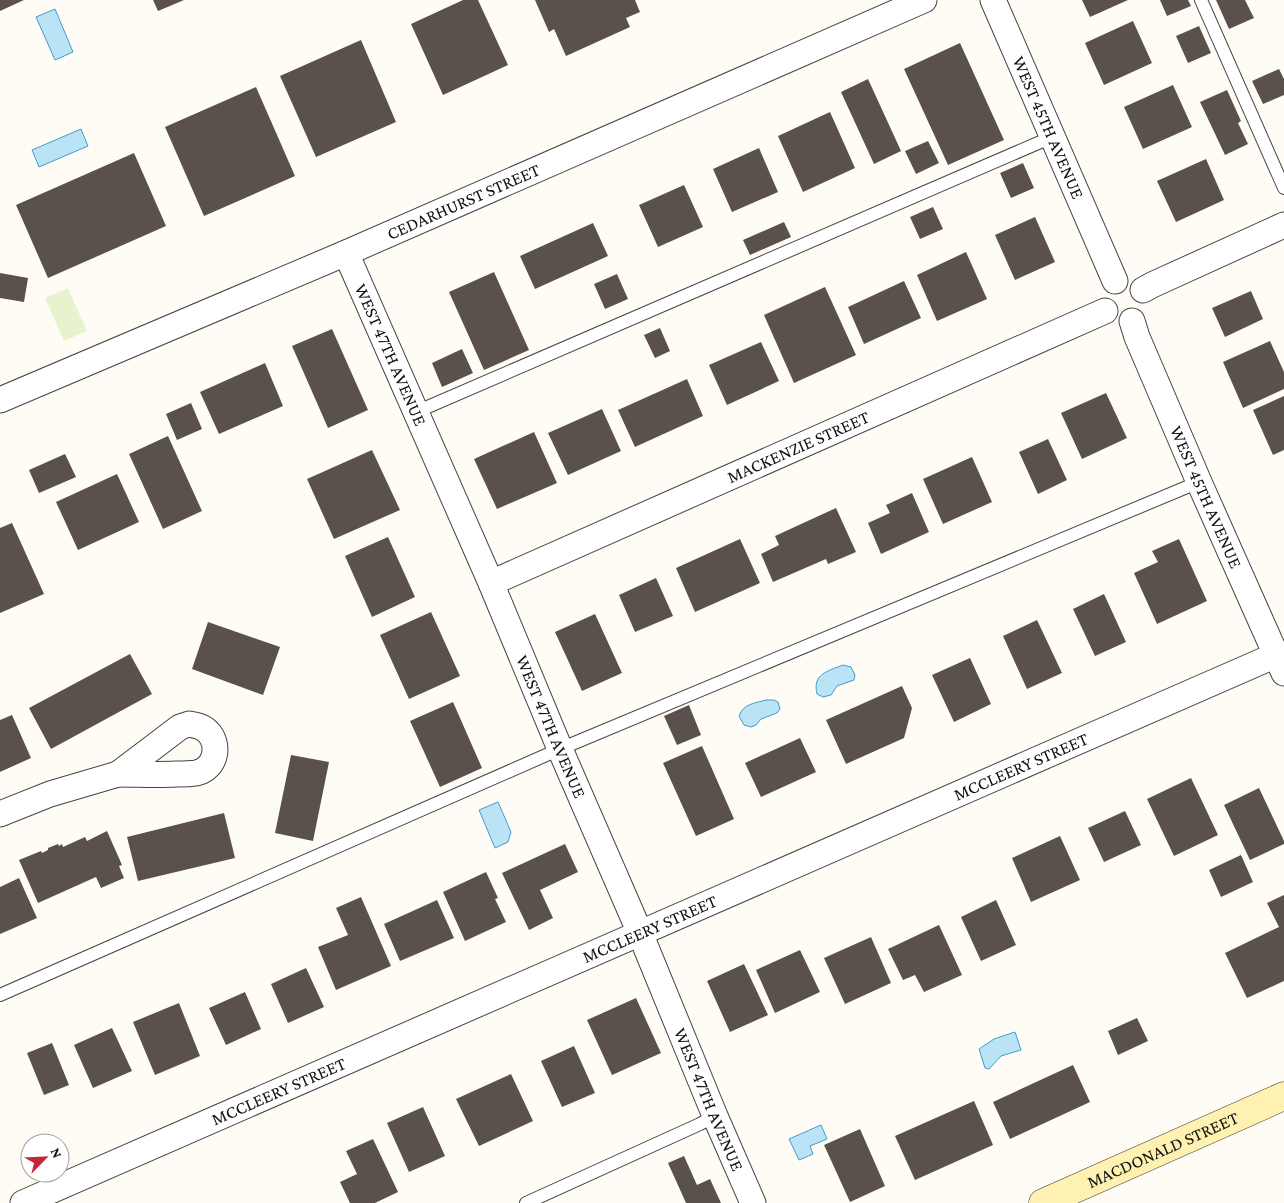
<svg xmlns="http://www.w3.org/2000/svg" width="1284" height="1203" font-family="'Crimson Pro',serif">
<rect width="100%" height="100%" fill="#fffcf5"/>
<path fill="#e8f2cf" d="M68,288l19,43 -23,10 -19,-43z"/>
<path fill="#bae3f6" stroke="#409dce" d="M55,9l18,43 -18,8 -19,-43z
M81,129l7,17 -49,21 -7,-17z
M843,665l8,2 4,8 -1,5 -17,6 -6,9 -8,2 -6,-3c-5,-20 11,-23 26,-29z
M766,700h8l4,2 2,7 -3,4 -16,6 -5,6 -5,2 -7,-2 -5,-9c4,-12 16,-13 27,-16z
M498,802l13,30 -3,10 -13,6 -16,-38z
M1015,1032l6,18 -20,6 -12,13 -4,-1 -6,-19 15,-10z
M821,1125l6,14 -17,7 3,8 -14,6 -10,-21z"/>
<path fill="#5a514d" d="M0,0h24l-24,11z
M153,0h31l-26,11z
M463,0h15l30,65 -65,30 -32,-71z
M535,0h100l5,12 -14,6 4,9 -64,29 -12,-27 -5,3z
M1082,0h46l-38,17z
M1160,0h28l3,6 -24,10z
M1216,0h29l9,18 -25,11z
M1133,21l19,42 -48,22 -19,-42z
M1199,26l12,27 -23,10 -12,-27z
M361,40l35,82 -80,35 -36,-81z
M960,43l44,97 -56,25 -44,-96z
M1279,69l5,10v16l-21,9 -11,-23z
M868,79l33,72 -27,13 -33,-72z
M1173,85l19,42 -49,22 -19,-42z
M256,87l39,89 -91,40 -39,-89z
M1227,90l14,31 -3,2 10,21 -23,11 -25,-53z
M830,112l25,56 -52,24 -25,-56z
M928,141l11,22 -23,11 -11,-23z
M759,148l19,44 -46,20 -19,-43z
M134,153l32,73 -118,52 -32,-73z
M1206,159l18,41 -48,22 -19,-41z
M1023,163l11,25 -23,10 -11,-25z
M684,185l19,42 -45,20 -19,-42z
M933,207l10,22 -23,10 -10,-22z
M1035,217l20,45 -40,18 -20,-45z
M784,222l7,15 -41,18 -7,-15z
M593,223l15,33 -73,33 -15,-33z
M966,252l21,47 -50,22 -20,-46z
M494,272l35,78 -45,20 -35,-78z
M0,273l28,5 -4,24 -24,-4z
M617,274l11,25 -23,10 -11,-25z
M904,281l17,37 -57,26 -16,-37z
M825,287l31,68 -62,28 -30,-68z
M1251,291l12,28 -38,18 -13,-29z
M660,328l10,23 -15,7 -11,-23z
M332,329l36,81 -40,18 -36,-82z
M1270,341l14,31v17l-41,19 -20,-46z
M761,342l18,39 -52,24 -18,-40z
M462,349l11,24 -31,14 -10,-24z
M265,363l18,43 -64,28 -19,-42z
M687,379l16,37 -68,31 -17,-37z
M1106,393l21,45 -45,21 -21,-46z
M1284,396v54l-11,5 -20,-45z
M191,403l11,26 -25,11 -11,-26z
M602,409l19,42 -53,24 -20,-42z
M534,432l23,51 -60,26 -23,-50z
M168,436l34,75 -39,18 -34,-75z
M1048,439l19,41 -29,14 -19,-42z
M372,450l28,60 -66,29 -27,-60z
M65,454l11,23 -37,16 -10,-23z
M972,457l20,45 -49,22 -20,-45z
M117,474l22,48 -61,28 -22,-48z
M912,493l17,39 -48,22 -13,-31 22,-10 -4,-8z
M836,508l20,44 -28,12 -2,-5 -53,23 -12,-28 18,-9 -4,-9z
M12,523l32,71 -44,19v-85z
M388,537l27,60 -43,20 -27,-61z
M740,539l20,44 -65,29 -19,-44z
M1179,539l28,62 -50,23 -23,-51 24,-11 -6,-11z
M656,578l17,38 -38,16 -16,-37z
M1104,594l22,48 -31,14 -22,-47z
M431,612l29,64 -51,23 -29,-64z
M595,614l27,59 -40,18 -27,-59z
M1037,620l25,53 -35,16 -24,-53z
M208,622l72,25 -17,48 -71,-26z
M130,654l22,40 -101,55 -22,-41z
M970,658l21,46 -37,18 -22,-47z
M902,686l10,22 -8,30 -58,26 -20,-44z
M453,702l29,66 -42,19 -30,-66z
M689,705l12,30 -24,10 -13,-29z
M12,715l19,43 -31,14v-52z
M800,738l16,34 -55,25 -16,-34z
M702,746l32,73 -38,17 -33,-73z
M291,755l38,7 -16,79 -38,-8z
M1191,778l27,57 -44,21 -27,-57z
M1259,788l25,53v3l-34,16 -26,-55z
M1125,811l16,34 -37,17 -16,-34z
M224,813l11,45 -97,23 -11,-44z
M107,831l15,34 -3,1 5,12 -23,10 -5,-11 -58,26 -19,-43 22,-9 1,2 6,-3v-2l10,-4 1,2 3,-2 1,3 22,-10 2,4z
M1060,836l20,44 -49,22 -19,-44z
M565,844l13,28 -38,18 13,28 -24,12 -27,-57z
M1241,855l12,27 -32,15 -12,-27z
M486,872l12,26 -3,1 11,23 -41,19 -22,-49z
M19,878l18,40 -37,16v-47z
M1284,895v86l-37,17 -22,-45 54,-26 -12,-24z
M361,897l30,69 -55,24 -18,-43 30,-12 -12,-27z
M437,900l17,38 -54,23 -16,-37z
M996,900l20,45 -35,16 -20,-44z
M939,925l23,50 -38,17 -9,-17 -12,5 -15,-31z
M871,937l20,46 -46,21 -21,-46z
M800,950l20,42 -45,21 -19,-43z
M744,964l24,51 -38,17 -23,-51z
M306,968l18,39 -36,16 -17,-39z
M245,992l16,37 -35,16 -17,-37z
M636,998l25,55 -49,22 -25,-55z
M179,1003l21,53 -45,19 -22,-53z
M1137,1018l11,23 -30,14 -10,-24z
M112,1028l20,43 -39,17 -19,-43z
M52,1043l17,42 -25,10 -17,-42z
M574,1046l21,47 -33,14 -21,-46z
M1073,1065l17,37 -80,37 -17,-37z
M511,1074l22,47 -54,25 -23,-47z
M974,1101l19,44 -78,35 -20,-44z
M423,1107l22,49 -36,16 -22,-49z
M860,1129l25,57 -35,16 -26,-57z
M373,1139l25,53 -23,11h-25l-10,-21 17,-8 -11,-23z
M684,1156l13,29 13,-6 11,24h-35l-18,-40z"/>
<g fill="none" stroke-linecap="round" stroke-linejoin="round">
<g stroke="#444" stroke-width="14">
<path id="lane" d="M1201,0l83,188
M416,412l636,-275
M0,995l560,-246 639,-267
M526,1203l174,-79 15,-8"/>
</g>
<g stroke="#444" stroke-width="27">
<g id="street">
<path id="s1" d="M993,0l122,281"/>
<path id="s2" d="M346,253l145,330 69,166 80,184 75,183 38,87"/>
<path d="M1143,290l9,-5 132,-60"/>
<path id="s3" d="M1132,321l5,16 62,145 85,191"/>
<path id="s4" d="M0,400l346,-147 578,-253"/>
<path id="s5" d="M491,583l614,-272"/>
<path d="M189,724c6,1 13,2 18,7 14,13 9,38 -11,42 -6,1 -13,1 -20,1 -19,1 -38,0 -58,0l62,-47z"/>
<path d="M0,814l50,-20 68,-20"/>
<path id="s6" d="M23,1203l1253,-548"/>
</g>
</g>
<g stroke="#333" stroke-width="29">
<g id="secondary">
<path id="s7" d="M1043,1203l241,-107"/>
</g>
</g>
<use href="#lane" stroke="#fff" stroke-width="12"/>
<use href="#street" stroke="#fff" stroke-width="25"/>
<use href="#secondary" stroke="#fef1b1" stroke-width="28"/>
</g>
<g text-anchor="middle" stroke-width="5" stroke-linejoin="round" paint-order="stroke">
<g font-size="18" fill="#111" stroke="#fff">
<text dy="6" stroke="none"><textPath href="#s1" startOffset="139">WEST 45TH AVENUE</textPath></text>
<text dy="6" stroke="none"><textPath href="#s4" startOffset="504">CEDARHURST STREET</textPath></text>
<text dy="6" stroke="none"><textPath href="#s2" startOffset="111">WEST 47TH AVENUE</textPath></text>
<text dy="6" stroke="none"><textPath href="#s5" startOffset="336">MACKENZIE STREET</textPath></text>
<text dy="6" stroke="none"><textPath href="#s3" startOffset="191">WEST 45TH AVENUE</textPath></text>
<text dy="6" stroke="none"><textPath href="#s2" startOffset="516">WEST 47TH AVENUE</textPath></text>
<text dy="6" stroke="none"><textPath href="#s6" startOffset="1089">MCCLEERY STREET</textPath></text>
<text dy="6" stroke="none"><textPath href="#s6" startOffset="684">MCCLEERY STREET</textPath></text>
<text dy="6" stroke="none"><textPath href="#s6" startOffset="279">MCCLEERY STREET</textPath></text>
<text dy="6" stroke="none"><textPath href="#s2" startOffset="921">WEST 47TH AVENUE</textPath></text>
<text dy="6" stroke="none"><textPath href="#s7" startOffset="131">MACDONALD STREET</textPath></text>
</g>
</g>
<g transform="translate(45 1158) rotate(66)"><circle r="24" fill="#ffffff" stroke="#a0a0a0"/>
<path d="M0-4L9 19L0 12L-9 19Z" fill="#c32738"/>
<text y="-8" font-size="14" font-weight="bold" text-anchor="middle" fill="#111111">N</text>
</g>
</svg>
